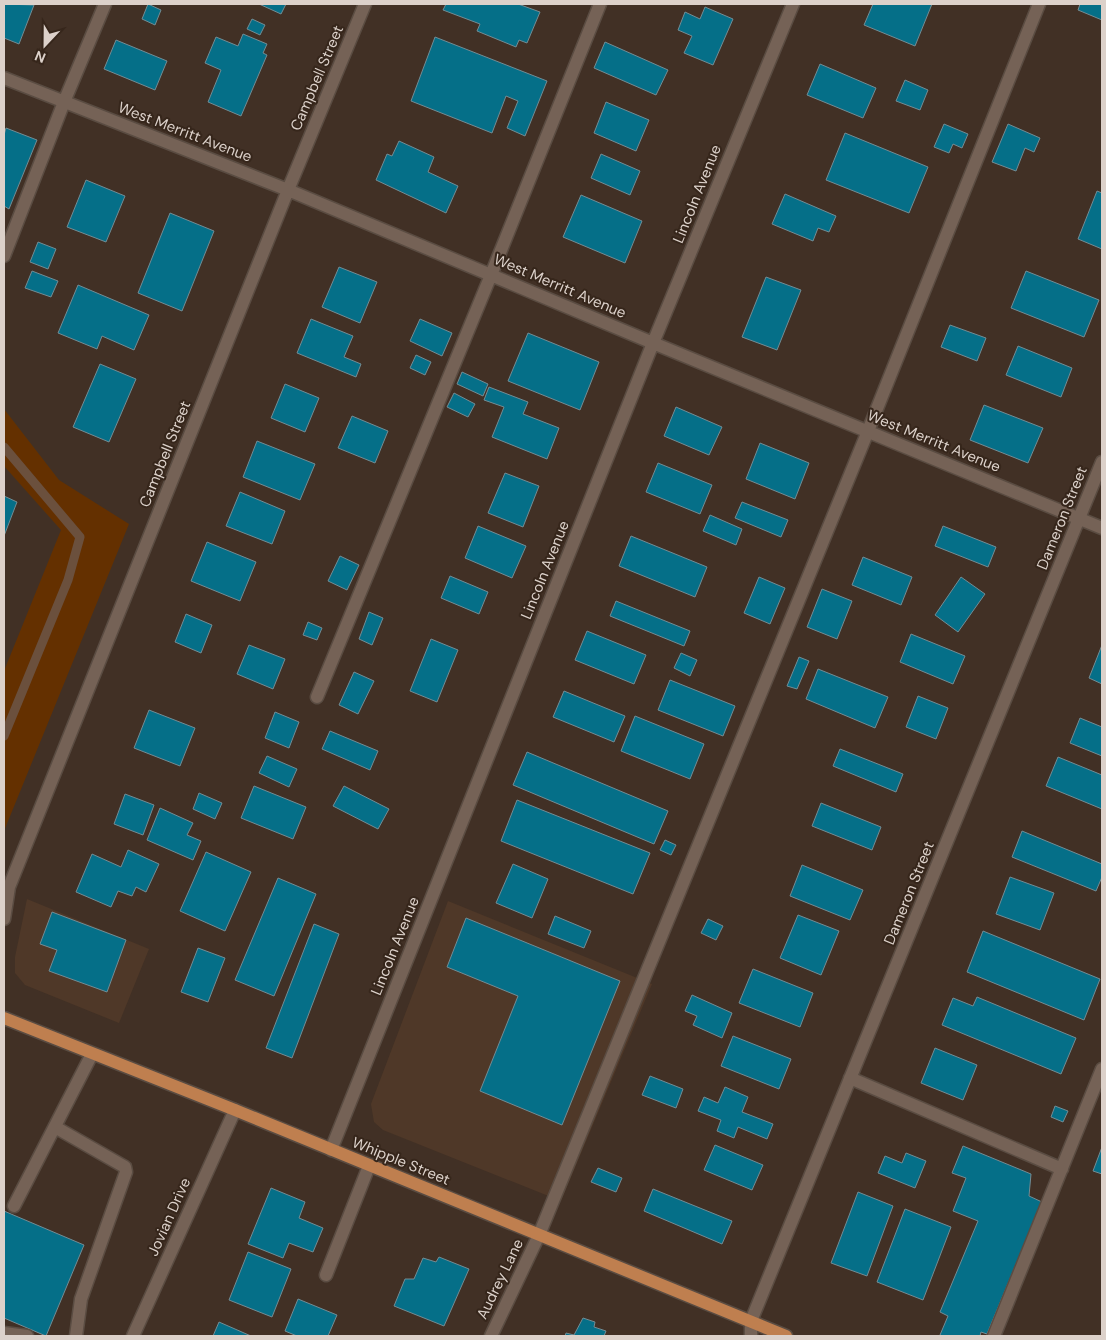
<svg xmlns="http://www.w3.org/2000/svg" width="1106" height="1340" font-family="'DM Sans',sans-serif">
<rect width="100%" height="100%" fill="#413025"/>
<path fill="#4f3828" d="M27,899l122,50 -30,74 -94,-38 -10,-12v-16z
M448,901l204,83 -91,217 -178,-71 -9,-8 -3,-18z"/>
<path fill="#643000" d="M4,409l55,71 70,44 -125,307v-160l57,-141 -57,-64z"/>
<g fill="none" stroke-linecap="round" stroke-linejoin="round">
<path stroke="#6b503d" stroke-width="9" d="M4,447l76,90 -12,43 -64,156"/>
</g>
<path fill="#056f88" stroke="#738c94" d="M4,4l30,1 -15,39 -15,-6z
M148,4l13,6 -6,15 -13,-6z
M259,4h27l-5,10z
M446,4h72l22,8 -13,31 -8,-3 -3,7 -39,-16 3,-7 -37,-14z
M873,4h59l-17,42 -51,-21z
M1080,4h22v16l-24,-10z
M705,7l28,12 -20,46 -29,-12 8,-17 -14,-6 7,-18 15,7z
M252,19l13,6 -5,10 -13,-6z
M243,34l24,10 -4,9 4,2 -26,61 -33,-14 13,-32 -16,-7 11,-26 22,9z
M435,37l112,44 -22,55 -18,-8 11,-27 -12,-5 -14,37 -81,-32z
M116,40l51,21 -12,29 -51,-21z
M605,42l63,28 -12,25 -62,-27z
M820,64l56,24 -13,30 -56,-23z
M905,80l23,10 -8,20 -24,-9z
M606,102l43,18 -13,31 -42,-18z
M944,124l24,10 -6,14 -9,-4 -4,9 -15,-6z
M1008,124l32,14 -6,14 -9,-4 -9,23 -24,-9z
M6,128l31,12 -28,69 -5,-3v-71z
M845,133l83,34 -19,46 -83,-33z
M399,141l35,16 -6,15 30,14 -12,27 -70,-33 11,-26 5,2z
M601,154l39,17 -10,24 -39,-17z
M86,180l39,16 -19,46 -39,-15z
M1097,191l5,2v56l-24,-10z
M785,194l51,22 -7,16 -11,-4 -5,13 -41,-17z
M581,195l61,26 -17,42 -62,-26z
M170,213l44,18 -32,80 -44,-18z
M38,242l18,7 -8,20 -18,-7z
M339,267l38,15 -17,41 -38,-16z
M32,271l26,10 -7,16 -26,-9z
M1026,271l73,29 -15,37 -73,-29z
M766,277l35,13 -24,60 -35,-13z
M78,285l71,30 -15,35 -32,-14 -5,13 -39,-16z
M311,319l42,17 -9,21 17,7 -5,13 -59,-24z
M420,319l32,14 -10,23 -32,-15z
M950,325l36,13 -9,23 -36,-14z
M528,333l71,29 -19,48 -72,-29z
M1018,346l54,22 -11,29 -55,-22z
M416,355l15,7 -6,13 -15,-7z
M100,364l36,15 -27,63 -36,-15z
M462,372l26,12 -5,12 -26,-12z
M285,384l34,14 -14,34 -34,-14z
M489,387l39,15 -5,12 36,14 -12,31 -55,-22 12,-30 -20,-7z
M454,393l21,11 -7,13 -21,-10z
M984,405l59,23 -15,35 -58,-23z
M676,407l46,20 -13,28 -45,-19z
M352,416l36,15 -13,32 -37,-15z
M257,441l58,23 -15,36 -57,-23z
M760,443l49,20 -14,36 -49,-20z
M658,463l54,22 -12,29 -54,-22z
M505,473l34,13 -16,41 -35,-14z
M240,492l45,19 -13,33 -46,-18z
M4,496l13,6 -13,34z
M742,502l46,18 -7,17 -46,-19z
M710,515l32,14 -6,16 -33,-14z
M478,526l48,20 -14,32 -47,-20z
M943,526l53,21 -8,20 -53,-21z
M631,536l76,31 -12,30 -76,-31z
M207,542l49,20 -16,39 -49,-20z
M340,556l19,9 -12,25 -19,-9z
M863,557l49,20 -11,28 -49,-20z
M450,576l38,16 -9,22 -38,-16z
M759,577l26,11 -15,36 -26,-11z
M961,577l24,17 -27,38 -23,-17z
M822,589l30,12 -15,38 -30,-12z
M616,601l74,30 -6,15 -74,-30z
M369,612l14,6 -11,27 -13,-6z
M186,614l26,11 -11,28 -26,-11z
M308,622l14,6 -5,12 -14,-5z
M587,631l59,24 -12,29 -59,-24z
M911,634l54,22 -12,28 -53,-22z
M431,639l27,11 -21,52 -27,-11z
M249,645l36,14 -12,30 -36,-15z
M1102,645v39l-13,-6z
M681,653l16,7 -7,16 -16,-8z
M799,657l10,4 -12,28 -10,-3z
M818,669l70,28 -13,31 -69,-29z
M354,672l20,9 -16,33 -19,-9z
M670,680l65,26 -12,30 -65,-26z
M564,691l61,25 -11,26 -61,-25z
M918,696l30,12 -12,31 -30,-12z
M149,710l46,18 -15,38 -46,-18z
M275,712l24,10 -10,26 -24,-10z
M635,716l69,28 -14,35 -69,-28z
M1080,718l22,9v29l-32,-13z
M330,731l48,20 -8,19 -48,-21z
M840,749l63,25 -7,18 -63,-26z
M527,752l141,59 -14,33 -141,-59z
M267,756l30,13 -8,18 -30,-14z
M1058,757l44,18v34l-56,-23z
M254,786l52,21 -13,32 -52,-21z
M344,786l45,23 -11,20 -45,-23z
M199,793l23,10 -7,16 -22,-10z
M125,794l29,11 -11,30 -29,-11z
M517,800l133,53 -17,41 -132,-53z
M821,803l60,24 -9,23 -60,-24z
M160,808l33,15 -6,12 14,6 -8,19 -46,-20z
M1022,831l80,33v13l-6,14 -84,-34z
M665,840l11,5 -5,10 -11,-5z
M128,850l31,14 -13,28 -10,-5 -4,9 -14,-5 -7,16 -35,-15 16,-38 29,13z
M206,852l45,20 -26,59 -45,-20z
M513,864l35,15 -16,39 -36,-15z
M802,865l61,25 -13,30 -60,-24z
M1010,877l44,16 -14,37 -44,-16z
M278,878l38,16 -42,102 -39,-16z
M52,912l74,28 -19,52 -58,-21 8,-21 -17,-6z
M798,915l41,16 -18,44 -41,-17z
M555,916l36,15 -7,17 -36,-14z
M466,918l154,63 -58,144 -82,-34 38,-95 -71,-29z
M708,919l15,7 -7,14 -15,-7z
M314,924l25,10 -47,124 -26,-10z
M983,931l117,48 -16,41 -117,-48z
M198,948l27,10 -17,44 -27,-10z
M753,969l60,24 -13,34 -61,-24z
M692,995l40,18 -10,25 -29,-13 4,-9 -12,-5z
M977,997l99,41 -15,36 -119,-49 11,-27 20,8z
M733,1036l58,23 -12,30 -58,-23z
M935,1048l42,17 -14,35 -42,-17z
M650,1076l33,13 -7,19 -34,-13z
M725,1087l23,10 -6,15 31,12 -6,15 -29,-12 -4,11 -17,-7 4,-11 -23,-9 6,-14 14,6z
M1055,1106l13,5 -5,11 -12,-5z
M715,1145l48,20 -11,25 -48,-20z
M963,1146l68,28 -2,22 13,6 -55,132 -6,-2 -1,4h-37l-3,-1 8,-19 -8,-4 38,-91 -25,-10 13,-33 -14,-5z
M1102,1147v27l-9,-3z
M906,1153l20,8 -11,27 -37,-15 7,-17 17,7z
M598,1168l24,10 -6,14 -25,-10z
M271,1188l34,14 -6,16 24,10 -10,24 -24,-9 -6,15 -35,-14z
M653,1189l79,32 -10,23 -78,-33z
M858,1192l35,14 -26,70 -36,-13z
M905,1209l46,18 -28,73 -46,-18z
M4,1211l80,34 -38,91 -42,-18z
M248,1252l43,17 -19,48 -43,-17z
M439,1257l30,12 -25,57 -50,-20 11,-27h9l9,-21 13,4z
M298,1299l39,16 -9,21h-31l-12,-5z
M583,1318l12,4 -1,5 12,4 -2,5h-39l1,-3 8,2z
M219,1322l32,14h-38z"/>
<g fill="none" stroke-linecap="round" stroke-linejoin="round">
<g stroke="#5a4c42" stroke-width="15">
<path id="minor" d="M4,78l284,112 365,153 449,185
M4,256l60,-154 41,-98
M317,697l174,-422 109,-271
M4,919l5,-32 279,-697 77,-186
M850,1078l212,91
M55,1127l70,40 1,5 -45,127 -5,37
M331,1150l322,-807 140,-339
M14,1206l78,-152
M326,1275l43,-109
M4,1333l23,3
M133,1336l102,-226
M491,1336l48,-101 329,-804 171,-427
M751,1336v-15l351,-859
M994,1336l108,-267"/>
</g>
<g stroke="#5a4c42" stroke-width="15">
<path id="major" d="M4,1018l231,92 551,226"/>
</g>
<use href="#minor" stroke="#756256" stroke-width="12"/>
<use href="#major" stroke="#bf7f4f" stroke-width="12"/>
</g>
<g text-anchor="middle" stroke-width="4" stroke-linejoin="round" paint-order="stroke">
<g font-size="15" fill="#dcd1ca" stroke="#36261b">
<text transform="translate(317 78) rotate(-67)" y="5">Campbell Street</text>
<text transform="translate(185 132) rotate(21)" y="5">West Merritt Avenue</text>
<text transform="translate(697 194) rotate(-68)" y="5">Lincoln Avenue</text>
<text transform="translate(560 286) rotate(23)" y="5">West Merritt Avenue</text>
<text transform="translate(934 441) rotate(22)" y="5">West Merritt Avenue</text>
<text transform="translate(165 454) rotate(-68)" y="5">Campbell Street</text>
<text transform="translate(1062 518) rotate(-68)" y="5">Dameron Street</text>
<text transform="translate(545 570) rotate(-68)" y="5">Lincoln Avenue</text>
<text transform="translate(909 893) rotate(-68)" y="5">Dameron Street</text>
<text transform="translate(395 946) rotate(-68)" y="5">Lincoln Avenue</text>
<text transform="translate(401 1161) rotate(22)" y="5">Whipple Street</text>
<text transform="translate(169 1217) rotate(-66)" y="5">Jovian Drive</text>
<text transform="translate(500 1279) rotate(-64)" y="5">Audrey Lane</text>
</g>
</g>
<rect width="1106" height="1340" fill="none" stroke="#dcd1ca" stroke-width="10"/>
<g transform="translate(45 45) rotate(202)" stroke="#36261b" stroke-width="4" paint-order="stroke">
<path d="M0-4L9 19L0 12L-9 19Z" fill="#dcd1ca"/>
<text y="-8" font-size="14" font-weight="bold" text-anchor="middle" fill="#dcd1ca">N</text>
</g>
</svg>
